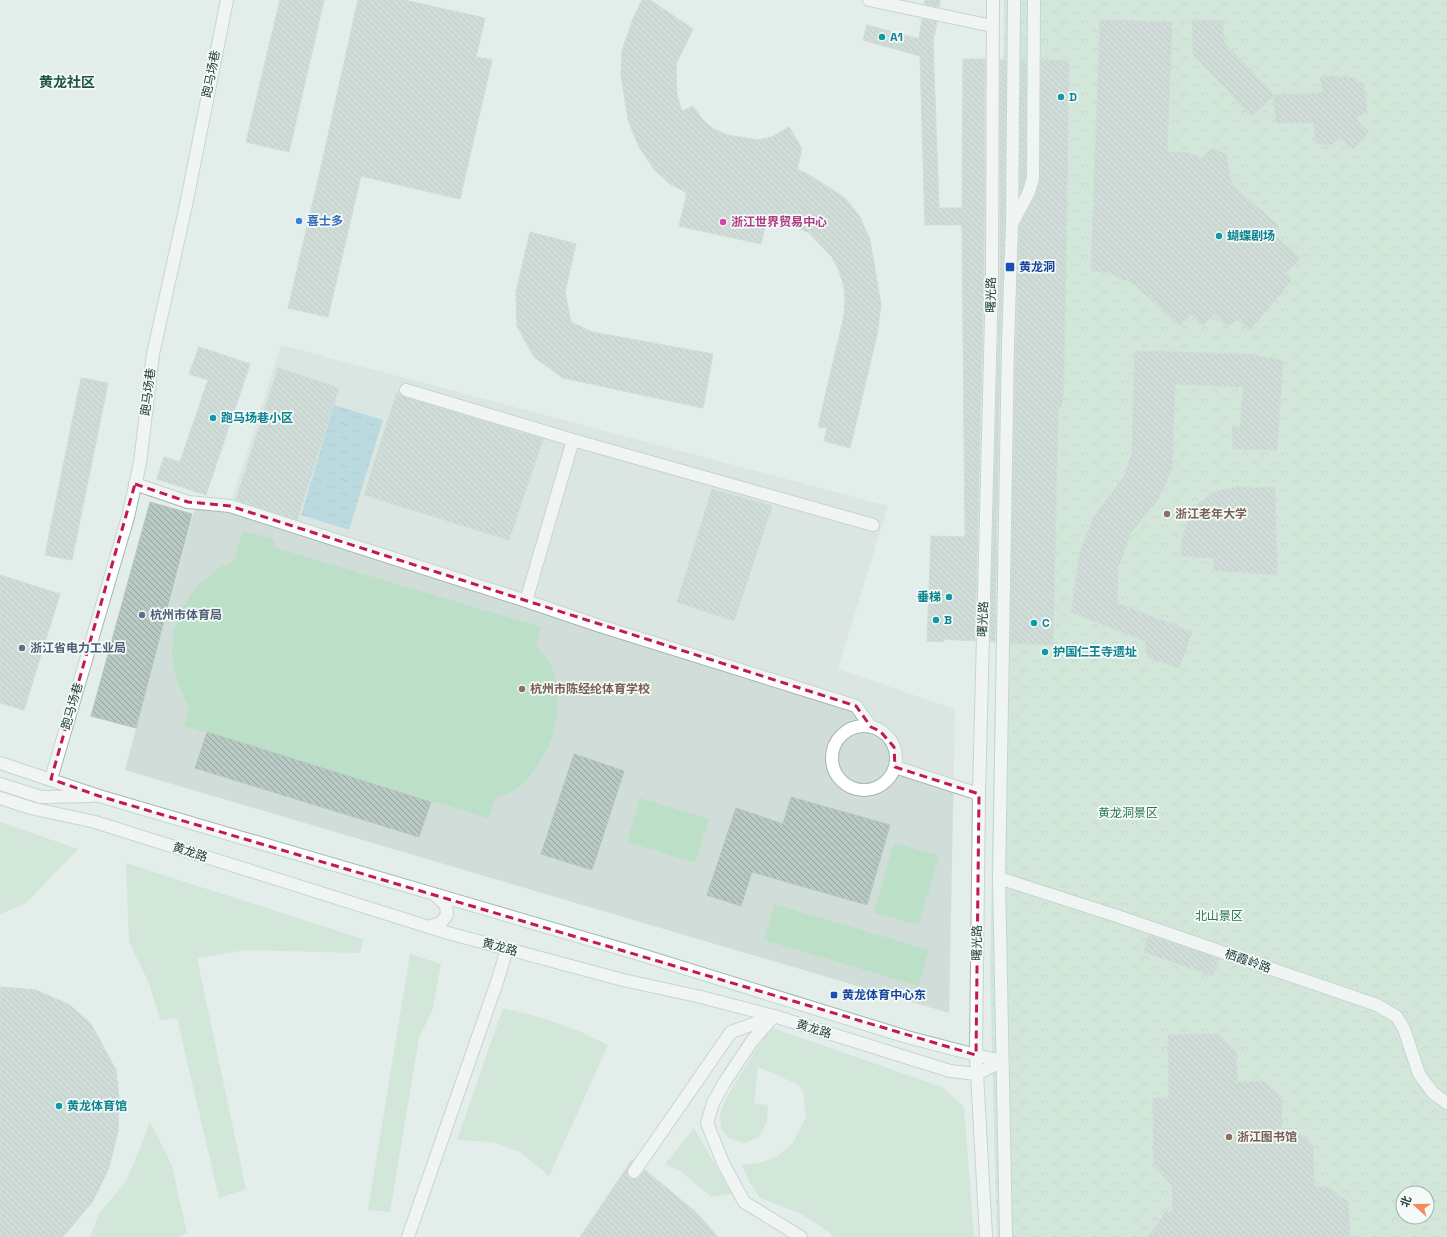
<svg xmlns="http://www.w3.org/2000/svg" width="1447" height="1237" font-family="'Space Grotesk','Noto Sans SC',sans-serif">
<defs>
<pattern id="park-crowns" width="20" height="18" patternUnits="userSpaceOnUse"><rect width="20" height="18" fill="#bcdfc8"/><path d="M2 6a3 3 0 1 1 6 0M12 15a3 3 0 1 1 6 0" fill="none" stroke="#a1c0ad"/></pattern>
<pattern id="water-ripples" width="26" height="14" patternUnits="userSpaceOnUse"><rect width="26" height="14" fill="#8ac3d3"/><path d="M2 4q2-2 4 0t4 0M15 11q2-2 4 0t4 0" fill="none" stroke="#70a0ac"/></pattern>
<pattern id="building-back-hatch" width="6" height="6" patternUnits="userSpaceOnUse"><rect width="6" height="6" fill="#b8c8c3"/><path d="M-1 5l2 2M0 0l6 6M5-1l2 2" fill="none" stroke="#95a49f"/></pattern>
</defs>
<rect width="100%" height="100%" fill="#e3ede9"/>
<path fill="#d1ddd9" d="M281,345l607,161 -50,163 117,40 -6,304 -824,-243 71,-266 30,9 4,-7z"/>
<path fill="#bcdfc8" d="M243,531l32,8 -2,8 268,80 -5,18c5,7 13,15 16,23 16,42 -2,95 -37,122 -5,4 -14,6 -20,8l-7,20 -304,-92 5,-18 -13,-30 -4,-24 2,-24 9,-23 12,-19 24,-20 15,-7z
M640,798l69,21 -14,44 -68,-21z
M0,822l78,27 -52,54 -26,11z
M894,843l45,13 -20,69 -45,-12z
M126,863l237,76 -3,14 -114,-3 -49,8 49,231 -27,9 -42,-180 -17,2 -11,-37 -20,-41z
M774,904l155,46 -11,36 -154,-46z
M410,954l31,10 -8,44 -14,30 -29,174 -22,-2z
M503,1008l40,10 38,14 27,13 -59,131 -29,-24 -27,-10 -36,-2z
M770,1027l172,60 22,20 10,130h-141l-4,-5 -28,-18 -41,-16 -10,-15 -8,-18 17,-2 19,-7 15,-13 13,-26 -3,-26 -6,-7 -39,-17 -4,36 14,2 -1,16 -8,16 -14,6 -17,-5 -7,-10 -1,-13 6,-17z
M150,1121l22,45 15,67 -9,4h-88l9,-24 26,-30 12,-27z
M694,1128l38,66 -21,3 -29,-25 -17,-8z"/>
<path fill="url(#park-crowns)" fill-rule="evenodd" d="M1004,0h443v1237h-450l-7,-265 10,-556zM1403,1193h24v24h-24z"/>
<path fill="url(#water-ripples)" d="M334,405l49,15 -34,110 -48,-15z"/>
<path fill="url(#building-back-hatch)" stroke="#b5c7c1" d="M280,0h44l-35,152 -43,-10z
M358,0h46l81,18 -9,39 16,3 -32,139 -99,-23 -33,141 -40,-9 33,-141z
M642,0h8l43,29 -17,35 1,32 5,15 11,-5 10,14 9,8 15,7 32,5 13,-3 17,-10 13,22 -5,20 14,7 34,22 15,19 10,23 11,65 -4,30 -27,113 -26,-7 3,-13 -9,-1 26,-112 1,-14 -1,-15 -5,-15 -7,-14 -23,-24 -41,-19 -7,30 -82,-18 8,-33 -17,-9 -16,-15 -15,-22 -11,-27 -7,-45 1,-24 11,-32z
M925,0h15l-1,7 -14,-3z
M922,19l15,3 -4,20 6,166h23l1,-149h22l-1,220 -9,362 -31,-2v3l-17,-1 4,-105 34,1 -3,-312h-37l-5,-169 -57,-16 4,-15 52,14z
M1100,20l72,2 -5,130 21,1 14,5 10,-10 14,6 6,31 47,41 -7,7 28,25 -14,15 5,8 -41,49 -12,-11 -11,7 -13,-12 -11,12 -13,-12 -10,12 -48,-44 -14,-4 -8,-6 -19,-1z
M1192,20l31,1 1,21 50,53 -22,22 -59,-63z
M1000,60h6l-2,163 -4,121 -5,298 -5,-1 10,-362z
M1021,60h5v118l-6,15z
M1041,60l28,1 -5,310 -2,36h-4l-5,238 -43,-2 6,-299 3,-118 16,-29 5,-18z
M1320,76l33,2 11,6 3,28 -12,6 14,15 -16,16 -15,-11 -6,7 -16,-2 -2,-20h-38l-2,-28 37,-1 12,-2z
M530,232l46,12 -11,48 6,30 21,10 121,22 -10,54 -140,-30 -29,-21 -17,-31 -1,-34z
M199,347l51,17 -44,131 -49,-16 7,-22 16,5 28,-82 -19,-6z
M1135,351l110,3 38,6 -6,90 -44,-1 -1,-22 8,3 3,-43 -68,-3 -3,85 -14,30 -28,35 -12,34 -1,35 75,29 -13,36 -32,-12 -2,-15 -74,-29 9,-60 14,-35 31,-42 7,-24z
M278,368l61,20 -42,132 -61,-20z
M81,378l27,5 -36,177 -27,-5z
M397,392l7,5 139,42 -34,101 -145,-45z
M1236,487l39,1 2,87 -63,-5v-12l-33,-2 1,-16 5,-17 10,-18 16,-13z
M712,489l60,17 -38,115 -57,-19z
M150,502l42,12 -56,214 -45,-12z
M0,575l60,19 -36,116 -24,-7z
M207,732l224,70 -12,35 -224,-69z
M574,754l50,17 -32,99 -51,-16z
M791,797l99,28 -23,80 -115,-33 -11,34 -34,-11 29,-87 47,16z
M1149,935l70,24 -6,17 -69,-24z
M0,987l36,3 34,15 21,19 25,46 3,29 -1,32 -9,37 -16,33 -30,36h-63z
M1219,1034l17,18 1,30 26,-1 19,17 -1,30 13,1 19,17 1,41h14l20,15 2,35h-202l18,-25h7l-1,-27 -18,-19 -1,-68h16l-1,-63z
M632,1160h1l-6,11 2,7 5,1h4l7,-9 52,43 21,24h-138z"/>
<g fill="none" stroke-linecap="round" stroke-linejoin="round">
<g stroke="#a5b5b1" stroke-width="14">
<path id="street" d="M406,390l167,50 300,85
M135,484l53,18 42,4 296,95 74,25 256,80 15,21
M526,601l47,-161
M832 758a32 32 0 1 1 64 0a32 32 0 1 1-64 0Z
M895,767l84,27
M999,878l118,38 260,89 20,12 7,12 15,45 14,19 14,10
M774,1016l-22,25 -28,42 -11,20 -6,20 16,40 21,39 57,35
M634,1172l97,-140 42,-15
M408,1237l90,-258 9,-30"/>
</g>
<g stroke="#a1b9b2" stroke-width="14">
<path id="secondary" d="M869,0l123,26
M1013,222l15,-28 5,-15 1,-179
M0,763l99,33 533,156 275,85 69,18 26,6
M51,779l77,-262 12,-54 13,-109 33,-149 41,-205
M0,784l41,13 51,-1
M0,798l31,10 64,14 353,111 175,47 78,17 73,19 176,55 27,3 25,-13
M429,927l12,-4 6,-8 -1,-10 -10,-9
M986,1237l-10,-182 3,-261 13,-515 1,-279
M1006,1237l-7,-359 9,-534 4,-121 2,-223"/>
</g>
<use href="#street" stroke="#fff" stroke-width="12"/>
<use href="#secondary" stroke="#fff" stroke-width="12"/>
</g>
<path d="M0 0H1447V1237H0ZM135,484l53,18 42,4 626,200 15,21 9,4 14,16 1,20 84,27 -3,261 -877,-259 -48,-17z" fill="#e3ede9" fill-opacity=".55" fill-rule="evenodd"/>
<path fill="none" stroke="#c2185b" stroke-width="3" stroke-dasharray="8 5" stroke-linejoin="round" d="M135,484l53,18 42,4 626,200 15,21 9,4 14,16 1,20 84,27 -3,261 -877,-259 -48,-17z"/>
<g fill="#0f9aa8" stroke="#f4faf7" stroke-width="1.5">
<circle cx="882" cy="37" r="4"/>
<circle cx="1061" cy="97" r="4"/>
<circle cx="1219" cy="236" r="4"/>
<circle cx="213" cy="418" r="4"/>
<circle cx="949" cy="597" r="4"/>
<circle cx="936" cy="620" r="4"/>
<circle cx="1034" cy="623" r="4"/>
<circle cx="1045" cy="652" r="4"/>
<circle cx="59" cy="1106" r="4"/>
</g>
<circle fill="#3f7fe0" stroke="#f4faf7" stroke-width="1.5" cx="299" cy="221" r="4"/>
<circle fill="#d1479c" stroke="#f4faf7" stroke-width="1.5" cx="723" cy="222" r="4"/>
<g fill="#1a4fb4" stroke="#f4faf7" stroke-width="1.5">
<rect x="1005" y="262" width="10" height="10" rx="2"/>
<rect x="830" y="991" width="8" height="8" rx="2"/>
</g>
<g fill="#8d6e63" stroke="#f4faf7" stroke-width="1.5">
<circle cx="1167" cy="514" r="4"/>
<circle cx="522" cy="689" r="4"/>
<circle cx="1229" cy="1137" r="4"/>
</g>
<g fill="#5c6f8a" stroke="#f4faf7" stroke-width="1.5">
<circle cx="142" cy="615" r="4"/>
<circle cx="22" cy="648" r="4"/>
</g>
<g text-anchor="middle" stroke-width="3.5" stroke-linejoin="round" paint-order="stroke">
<g font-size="12" font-weight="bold" fill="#0d838f" stroke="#f4faf7" text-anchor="start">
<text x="890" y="41">A1</text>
<text x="1069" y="101">D</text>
<text x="1227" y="240">蝴蝶剧场</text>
<text x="221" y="422">跑马场巷小区</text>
<text x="941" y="601" text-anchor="end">垂梯</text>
<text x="944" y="624">B</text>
<text x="1042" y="627">C</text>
<text x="1053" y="656">护国仁王寺遗址</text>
<text x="67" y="1110">黄龙体育馆</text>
</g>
<g font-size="12" fill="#223f39" stroke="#f4faf7">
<text transform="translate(211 74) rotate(-79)" y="4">跑马场巷</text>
<text transform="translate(991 295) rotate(-89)" y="4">曙光路</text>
<text transform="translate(148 392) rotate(-83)" y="4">跑马场巷</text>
<text transform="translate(983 619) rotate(-88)" y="4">曙光路</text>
<text transform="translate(72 706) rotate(-74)" y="4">跑马场巷</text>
<text transform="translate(190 852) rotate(18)" y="4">黄龙路</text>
<text transform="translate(977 943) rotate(-89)" y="4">曙光路</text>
<text transform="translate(500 947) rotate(15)" y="4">黄龙路</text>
<text transform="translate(1248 961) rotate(19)" y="4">栖霞岭路</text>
<text transform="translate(814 1029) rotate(17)" y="4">黄龙路</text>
</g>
<g font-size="12" font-weight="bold" fill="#366cbe" stroke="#f4faf7" text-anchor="start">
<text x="307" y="225">喜士多</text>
</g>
<g font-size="12" font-weight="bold" fill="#b23c85" stroke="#f4faf7" text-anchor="start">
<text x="731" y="226">浙江世界贸易中心</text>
</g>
<g font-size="12" font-weight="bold" fill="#164399" stroke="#f4faf7" text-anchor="start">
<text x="1019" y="271">黄龙洞</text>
<text x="842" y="999">黄龙体育中心东</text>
</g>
<g font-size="12" font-weight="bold" fill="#785e54" stroke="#f4faf7" text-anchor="start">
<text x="1175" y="518">浙江老年大学</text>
<text x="530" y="693">杭州市陈经纶体育学校</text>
<text x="1237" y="1141">浙江图书馆</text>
</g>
<g font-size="12" font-weight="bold" fill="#4e5e75" stroke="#f4faf7" text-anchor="start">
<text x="150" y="619">杭州市体育局</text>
<text x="30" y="652">浙江省电力工业局</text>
</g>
<g font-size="12" fill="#2b774e" stroke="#f4faf7">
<text x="1128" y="817">黄龙洞景区</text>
<text x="1219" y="920">北山景区</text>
</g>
<g font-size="14" font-weight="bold" fill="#1d5249" stroke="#f4faf7">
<text x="67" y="87">黄龙社区</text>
</g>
</g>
<g transform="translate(1415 1205) rotate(291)"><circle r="19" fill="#f4faf7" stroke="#a0afab"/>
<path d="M0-3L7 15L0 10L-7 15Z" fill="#f58a5a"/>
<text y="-6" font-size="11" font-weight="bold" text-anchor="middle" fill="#223f39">北</text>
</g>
</svg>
